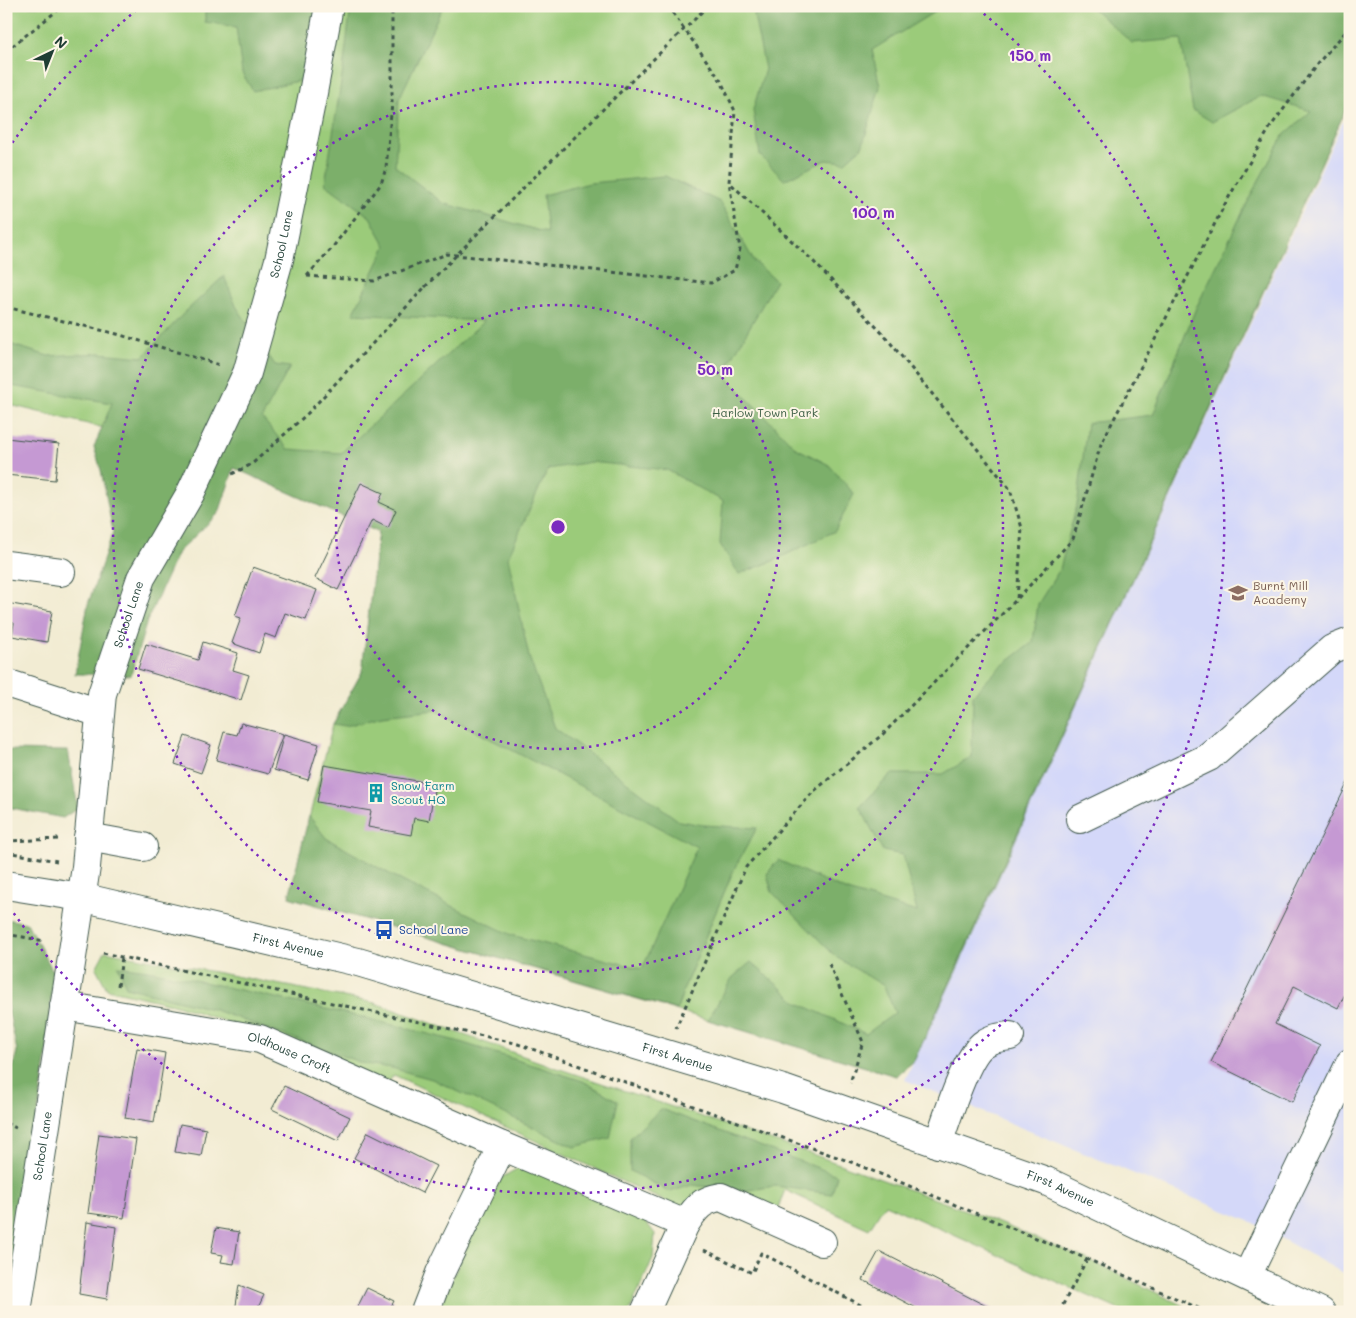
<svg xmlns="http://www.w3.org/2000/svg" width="1356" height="1318" font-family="Mali,sans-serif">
<rect width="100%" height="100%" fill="#fcf5e5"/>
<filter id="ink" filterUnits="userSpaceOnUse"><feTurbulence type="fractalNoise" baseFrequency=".02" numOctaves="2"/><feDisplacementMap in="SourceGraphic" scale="10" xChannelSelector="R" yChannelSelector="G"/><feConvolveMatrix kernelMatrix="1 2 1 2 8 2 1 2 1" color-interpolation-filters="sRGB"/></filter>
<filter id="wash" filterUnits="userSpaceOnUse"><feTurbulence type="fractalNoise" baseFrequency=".0096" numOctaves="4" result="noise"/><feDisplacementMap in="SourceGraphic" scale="20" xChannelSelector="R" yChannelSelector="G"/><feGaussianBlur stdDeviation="1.12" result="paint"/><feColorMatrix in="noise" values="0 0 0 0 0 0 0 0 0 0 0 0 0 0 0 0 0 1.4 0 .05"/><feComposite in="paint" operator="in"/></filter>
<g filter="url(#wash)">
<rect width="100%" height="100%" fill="#f2ecd3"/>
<path fill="#d4d8f9" d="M1350,106v1171l-96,-54 -349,-143z"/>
<path fill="#9bcb7a" stroke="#5d8457" d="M6,6h1344v94l-396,876 -40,85 -18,15 -241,-72 -366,-107 44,-173 29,-52 16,-140 -184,-82 -188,-46z
M105,951l270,52 176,63 261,88 172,63 103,42 109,53h-72l-239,-108 -16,25 -84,-39 -13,33 -49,-21 -33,11 -296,-138 -7,9 -100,-42 -111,-37 -69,-16 -11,-21z
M530,1161l108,50 17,23 -2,24 -24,54h-192l52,-114 12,-20z"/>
<path fill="#7caf6a" stroke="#4e764f" d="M205,6h124l-13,71 -63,14 -11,-18 -6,-46 -31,-5z
M351,6h92l-44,93 -4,67 48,37 104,30 -4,-38 47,-12 75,-7 55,26 34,59 22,20 -53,93 73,74 33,17 25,29 -19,37 -62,30 -34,13 -19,-30 3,-43 -56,-31 -76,-8 -43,7 -40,88 21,100 26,71 124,93 24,4 54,3 -23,41 -50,119 -7,22 -388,-113 20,-81 17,22 78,44 107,53 131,34 55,-122 -262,-137 -53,6 -36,10 -13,-2 29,-52 16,-140 -144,-64 -15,45 -41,39 -31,69 -16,54 -56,-1 13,-70 25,-72 -12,-62 -7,-23 18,-44 -106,-18v-42l42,13 51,-3 44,4 40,-43 41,-38 12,30 39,59 15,2 -28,51 26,31 53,4 143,-132 -131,-7 33,-68 -16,-29 -45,-33 18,-114z
M756,6h188l-72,44 8,37 -18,60 -17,15 -19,-2 -42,20 -24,-25 -7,-45 12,-41 -11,-53z
M1090,6h260v94l-436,961 -18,15 -188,-56 24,-42 19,-16 47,41 68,31 29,-21 -11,-27 -48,-29 -64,-65 -5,-18 11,-14 69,31 70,21 -14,-57 -20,-4 -23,-44 31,-33h52l29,-17 1,-62 26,-27 34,-26 5,-38 22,-35 18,-69 9,-77 66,-8 43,-107 57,-117 30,-55 28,-25 -50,-15 -49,26 -19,-12 -12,-71 -49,4z
M6,750l62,1 10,57 -15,10 -57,-11z
M6,919l21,4 26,48 -6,83 -37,239 -4,-1v-217l7,-8 4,-16 -11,-52z
M118,966l36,5 199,44 107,27 123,39 35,20 -8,37 -36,9 -142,-68 -40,-11 -27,-4 -153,-55 -86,-22z
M661,1109l176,66 -5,19 -57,-8 -32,5 -51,-6 -22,7 -40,-21v-33z"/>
<g id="blocks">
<path fill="#c599d3" d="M6,438l53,6 -4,36 -49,-5z
M361,483l22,10 -4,9 17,8 -8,18 -16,-8 -34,70 -23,-12z
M253,567l64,23 -11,30 -21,-7 -9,25 -11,-4 -6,19 -27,-10 9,-25 -6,-2z
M6,603l46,8 -5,31 -35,-6 2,-13 -8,-1z
M203,642l35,11 -5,17 16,5 -8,25 -103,-31 8,-25 52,16z
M241,723l42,11 -15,40 -52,-14 8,-28 13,3z
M284,734l35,10 -11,36 -34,-10z
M185,736l26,9 -10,28 -26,-9z
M324,765l111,19 -6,37 -15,-3 -3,17 -43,-8 3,-16 -54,-9z
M1350,778v206l-12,24 -44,-22 -19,38 45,22 -28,56 -81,-40z
M137,1048l28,5 -11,70 -29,-5z
M284,1086l66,31 -12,24 -66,-32z
M180,1124l26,5 -5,27 -26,-4z
M368,1132l68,34 -14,27 -68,-35z
M99,1134l37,5 -12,79 -36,-5z
M87,1222l29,5 -9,72 -28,-5z
M216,1228l23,4 -5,32 -13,-2 2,-7 -12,-2z
M879,1251l119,61h-74l-61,-32z
M239,1285l25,10 -8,17h-21z
M367,1288l27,13 -6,11h-33z"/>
</g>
</g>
<g filter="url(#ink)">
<use href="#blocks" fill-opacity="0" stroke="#3f574c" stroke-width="1"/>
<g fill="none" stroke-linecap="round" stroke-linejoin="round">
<g stroke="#3f574c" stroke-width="30">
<g id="minor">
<path d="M6,565l55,7"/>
<path d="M6,683l94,30"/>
<path d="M1080,819l129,-62 123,-108 18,-7"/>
<path d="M88,837l55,10"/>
<path id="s1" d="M6,885l75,12 277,65 425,127 263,92 275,131"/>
<path id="s2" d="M64,1006l196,33 242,107 183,78 -40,88"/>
<path d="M938,1144c8,-23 28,-90 47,-101 7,-5 16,-6 25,-7"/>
<path d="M685,1224c11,-16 16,-24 36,-27l101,45"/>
<path d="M1247,1276l103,-213"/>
<path id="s3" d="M17,1312l69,-445 16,-173 39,-116 49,-84 57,-121 32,-113 34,-167 16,-87"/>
<path d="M425,1312l15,-39 62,-127"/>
</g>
</g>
<path stroke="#3f574c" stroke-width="3" stroke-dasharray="4 4" stroke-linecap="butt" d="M668,6l53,75 14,30 -6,71 81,76 74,77 126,154 12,39 -5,71 -134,135 -70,58 -67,75 -70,161
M694,20l13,-14
M6,51l57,-45
M482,229l194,-192
M307,276l67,5 73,-27 264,29 24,-13 5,-21 -11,-67
M307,276l25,-28 49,-64 5,-16 6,-65v-97
M6,307l111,27 103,31
M232,474l20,-10 56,-51 117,-126
M1018,598l55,-59 28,-95 125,-242 45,-76 47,-63 32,-36
M6,841l55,-2
M6,852l51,9
M6,934l39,7
M103,953l412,90 336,119 236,97 120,53
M829,964l34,78 -13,41
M118,986l4,-29
M6,1123l10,5
M704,1250l48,23 9,-20 113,59
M1059,1312l28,-53"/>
<use href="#minor" stroke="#fff" stroke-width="28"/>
<path stroke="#3f574c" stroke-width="3" stroke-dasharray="4 4" stroke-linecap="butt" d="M676,37l18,-17
M425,287l57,-58"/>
</g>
</g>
<g fill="none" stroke="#7b2cbf" stroke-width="2.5" stroke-dasharray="2.5 5">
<circle cx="558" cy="527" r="222"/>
<circle cx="558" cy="527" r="445"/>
<path d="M8 149A667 667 0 0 1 138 9M978 9A667 667 0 1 1 8 905"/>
</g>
<defs>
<g id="school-bare" transform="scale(1.5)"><path d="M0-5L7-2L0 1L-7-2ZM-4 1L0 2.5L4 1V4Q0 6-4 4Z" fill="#8d6e63" stroke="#fcf5e5" stroke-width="2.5" paint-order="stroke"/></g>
<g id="building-bare" transform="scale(1.5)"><path d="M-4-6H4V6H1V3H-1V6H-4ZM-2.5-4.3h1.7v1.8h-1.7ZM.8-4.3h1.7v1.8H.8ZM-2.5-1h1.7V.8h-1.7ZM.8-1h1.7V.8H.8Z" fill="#0f9aa8" stroke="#fcf5e5" stroke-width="2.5" paint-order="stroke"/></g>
<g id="bus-bare" transform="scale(1.5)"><path d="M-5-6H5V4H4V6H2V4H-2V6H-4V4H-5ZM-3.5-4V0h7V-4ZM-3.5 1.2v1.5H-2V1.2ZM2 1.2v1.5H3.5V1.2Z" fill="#1a4fb4" stroke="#fcf5e5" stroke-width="2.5" paint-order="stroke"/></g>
</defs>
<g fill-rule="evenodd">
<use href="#school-bare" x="1238" y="593"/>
<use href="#building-bare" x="376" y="793"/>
<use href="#bus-bare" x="384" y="930"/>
</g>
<g text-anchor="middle" stroke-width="4" stroke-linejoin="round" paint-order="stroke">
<g font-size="12" fill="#1f3d34" stroke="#fcf5e5">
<text dy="4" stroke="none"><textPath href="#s3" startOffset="1111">School Lane</textPath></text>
<text dy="4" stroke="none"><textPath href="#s3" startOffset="708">School Lane</textPath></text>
<text dy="4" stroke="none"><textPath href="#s1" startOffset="289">First Avenue</textPath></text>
<text dy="4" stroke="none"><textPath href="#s2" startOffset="231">Oldhouse Croft</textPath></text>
<text dy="4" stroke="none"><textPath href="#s1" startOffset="694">First Avenue</textPath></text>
<text dy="4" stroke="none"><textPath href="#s3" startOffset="168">School Lane</textPath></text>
<text dy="4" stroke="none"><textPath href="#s1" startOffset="1099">First Avenue</textPath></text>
</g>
<g font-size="12" fill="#3e6046" stroke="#fcf5e5">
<text x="765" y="417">Harlow Town Park</text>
</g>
<g font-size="12" fill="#785e54" stroke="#fcf5e5" text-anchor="start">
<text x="1253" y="590">Burnt Mill<tspan x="1253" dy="14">Academy</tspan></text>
</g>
<g font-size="12" fill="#0d838f" stroke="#fcf5e5" text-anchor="start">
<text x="391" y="790">Snow Farm<tspan x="391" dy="14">Scout HQ</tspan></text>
</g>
<g font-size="12" fill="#164399" stroke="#fcf5e5" text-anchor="start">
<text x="399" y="934">School Lane</text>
</g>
</g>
<circle cx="558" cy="527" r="8" fill="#7b2cbf" stroke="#fcf5e5" stroke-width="2.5"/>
<g font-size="15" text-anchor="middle" font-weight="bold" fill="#7b2cbf" stroke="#fcf5e5" stroke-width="4" stroke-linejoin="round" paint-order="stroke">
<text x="1030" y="61">150 m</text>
<text x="873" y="218">100 m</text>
<text x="715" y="375">50 m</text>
</g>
<rect width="1356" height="1318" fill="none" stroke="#fcf5e5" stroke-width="25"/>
<g transform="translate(52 52) rotate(43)" stroke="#fcf5e5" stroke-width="4" paint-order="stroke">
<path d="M0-4L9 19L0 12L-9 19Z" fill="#1f3d34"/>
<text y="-8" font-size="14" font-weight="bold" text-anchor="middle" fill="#1f3d34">N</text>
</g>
</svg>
